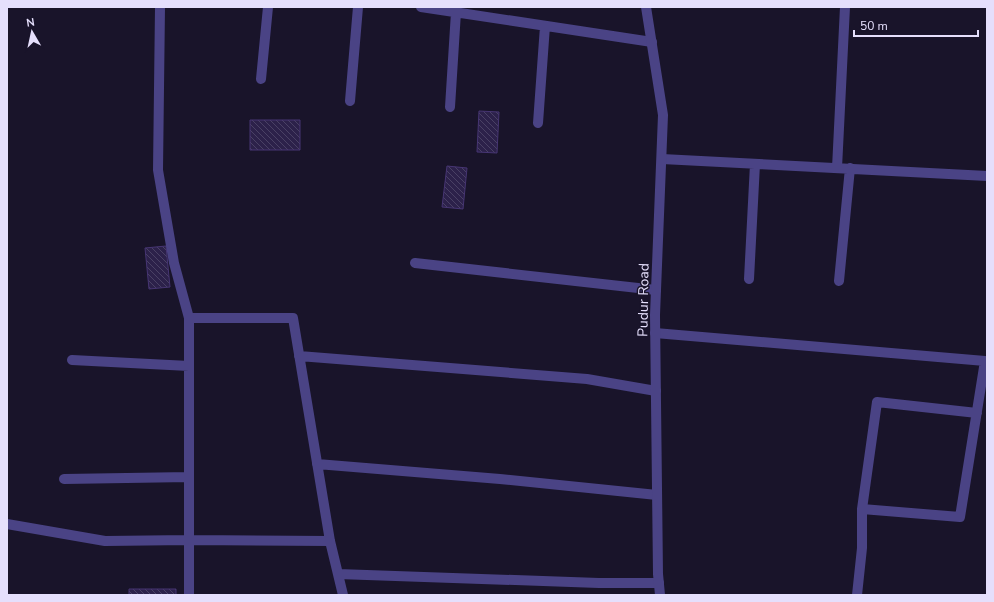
<svg xmlns="http://www.w3.org/2000/svg" width="994" height="602" font-family="'Nunito Sans',sans-serif">
<defs>
<pattern id="building-back-hatch" width="6" height="6" patternUnits="userSpaceOnUse"><rect width="6" height="6" fill="#2c214a"/><path d="M-1 5l2 2M0 0l6 6M5-1l2 2" fill="none" stroke="#4a4165"/></pattern>
</defs>
<rect width="100%" height="100%" fill="#19142a"/>
<path fill="url(#building-back-hatch)" stroke="#463573" d="M479,111l20,1 -2,41 -20,-1z
M250,120h50v30h-50z
M447,166l20,2 -4,41 -21,-2z
M166,246l4,41 -21,2 -4,-41z
M129,589h47v6h-47z"/>
<g fill="none" stroke-linecap="round" stroke-linejoin="round">
<path stroke="#4a4385" stroke-width="10" d="M160,7l-2,163 16,93 15,55v277
M421,7l231,35
M261,79l7,-72
M350,101l8,-94
M450,107l6,-95
M538,123l7,-97
M662,159l325,17
M837,168l8,-161
M415,263l241,27
M749,279l6,-115
M839,281l11,-113
M189,318h104l37,223 13,54
M655,333l330,28 -25,156 -98,-8 15,-107 100,11
M299,356l288,23 69,12
M72,360l117,6
M317,464l183,15 157,16
M64,479l125,-2
M7,524l98,17 84,-1 141,1
M338,574l261,9h60
M857,595l5,-47v-39"/>
<path stroke="#4a4385" stroke-width="10" d="M646,7l17,108 -8,200 3,259 2,21"/>
</g>
<g text-anchor="middle" stroke-width="3" stroke-linejoin="round" paint-order="stroke">
<g font-size="14" fill="#e5dffc" stroke="#19142a">
<text transform="translate(643 300) rotate(-89)" y="5">Pudur Road</text>
</g>
</g>
<rect width="994" height="602" fill="none" stroke="#e5dffc" stroke-width="16"/>
<g transform="translate(32 32) rotate(351)" stroke="#19142a" stroke-width="3" paint-order="stroke">
<path d="M0-3L7 15L0 10L-7 15Z" fill="#e5dffc"/>
<text y="-6" font-size="11" font-weight="bold" text-anchor="middle" fill="#e5dffc">N</text>
</g>
<path d="M854 30v6h124v-6" fill="none" stroke="#e5dffc" stroke-width="2"/>
<text x="860" y="30" font-size="12" fill="#e5dffc" stroke="#19142a" stroke-width="3" paint-order="stroke">50 m</text>
</svg>
